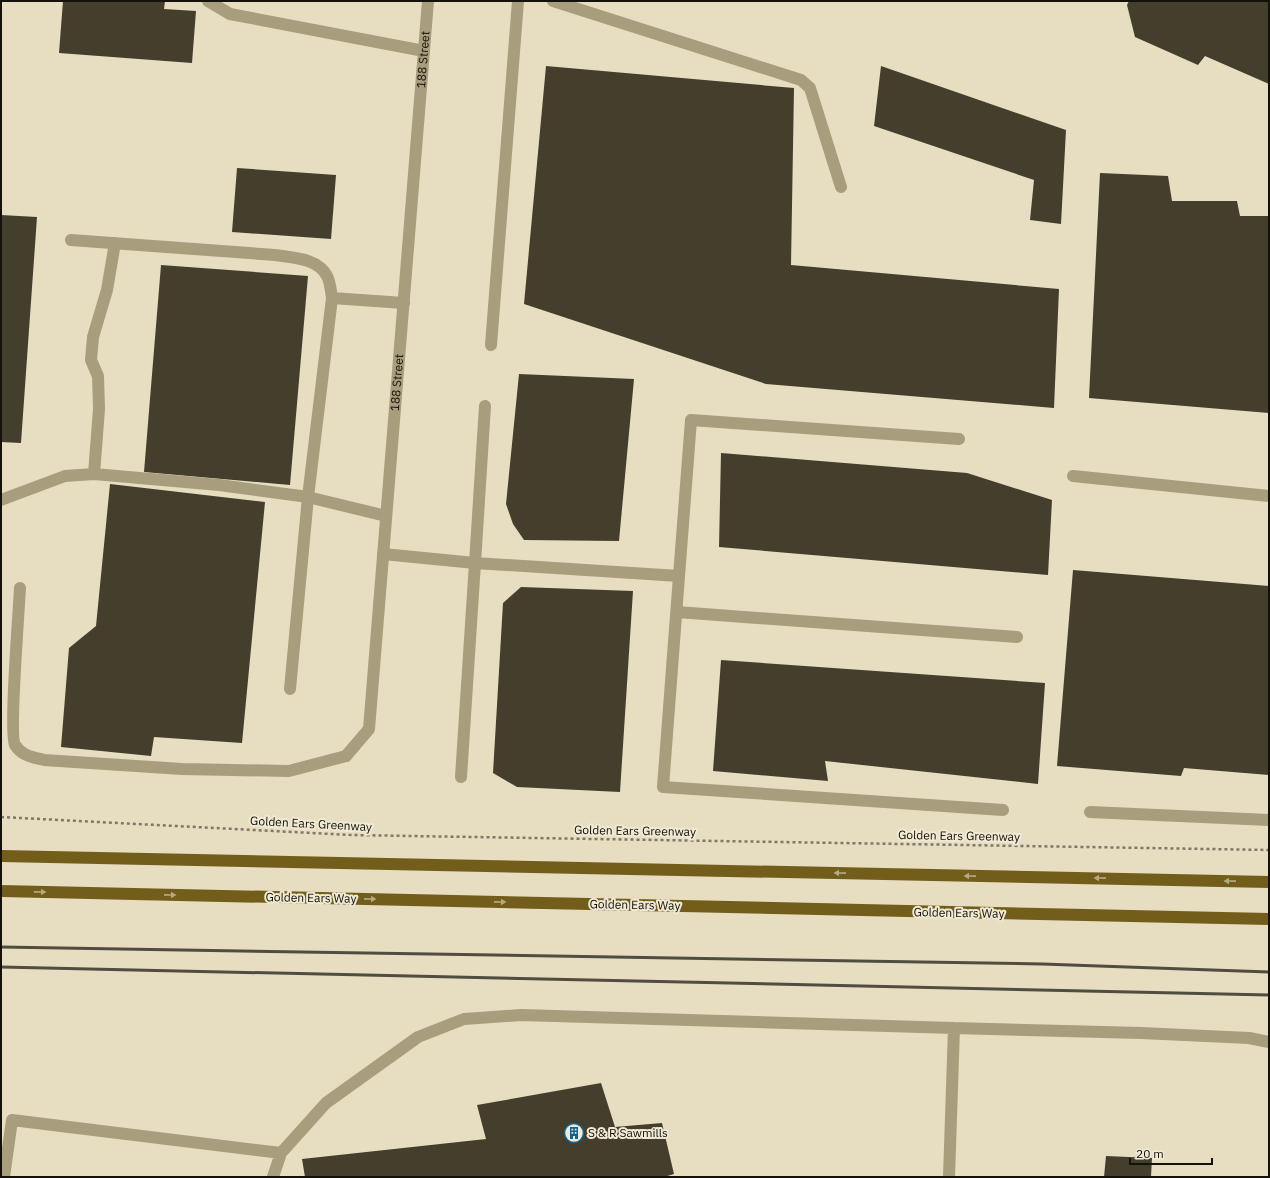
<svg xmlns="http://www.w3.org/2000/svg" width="1270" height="1178" font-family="'IBM Plex Sans',sans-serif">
<rect width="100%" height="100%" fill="#f0e9d4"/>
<path fill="#e7ddc1" d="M1,1h1268v1176h-1268z"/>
<path fill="#443e2d" d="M63,1h102l-1,8 32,2 -4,52 -133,-10z
M1129,1h140v83l-64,-28 -7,9 -63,-28 -8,-32z
M546,66l248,22 -3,177 268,24 -5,119 -288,-24 -242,-80z
M881,66l185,64 -5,94 -31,-4 4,-40 -160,-54z
M237,168l99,7 -5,64 -99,-7z
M1100,173l68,3 4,25h65l3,15h29v197l-180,-15z
M1,215l36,2 -16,226 -20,-1z
M161,265l147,11 -18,209 -146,-13z
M519,374l115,5 -15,162 -95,-1 -11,-16 -7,-20z
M721,453l246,20 85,27 -4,75 -329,-28z
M110,484l155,18 -23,241 -88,-6 -3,19 -90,-9 8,-99 27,-22z
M1073,570l196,16v189l-85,-7 -3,8 -124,-10z
M521,587l112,4 -13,201 -103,-5 -24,-14 10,-170z
M721,660l324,23 -7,101 -213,-23 3,20 -115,-10z
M601,1083l14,44 47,-4 12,51 -10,3h-359l-3,-18 184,-20 -9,-34z
M1106,1156l46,2 -1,19h-47z"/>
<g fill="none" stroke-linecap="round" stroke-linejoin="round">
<path stroke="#7d786a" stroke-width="2.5" stroke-dasharray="3 3" stroke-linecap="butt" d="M1,817l350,18 918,15"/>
<path stroke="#a89d7d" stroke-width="12" d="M208,1l22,13 194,37
M553,1l248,79 9,8 31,99
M71,240l204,15c18,3 43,3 52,21 3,5 4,15 5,22
M491,345l27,-344
M485,406l-10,157 204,13 -16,211 340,23
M94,474l5,-65 -1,-33 -7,-16 2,-23 14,-47 8,-47
M1073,476l196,20
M1,500l64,-24 29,-2 125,11 89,12 78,19
M383,554l92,9 -14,214
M679,576l12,-156 268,19
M20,588c-1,21 -11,147 -5,157 7,11 17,12 29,15l138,9 107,2 57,-15
M677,612l340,25
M290,689l18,-192 24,-199 72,5
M1090,812l179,8
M954,1028l187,5 108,5 20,4
M281,1153l45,-50 92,-66 46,-18 57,-4 433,13 -5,149
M4,1177l8,-57 269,33 -8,24"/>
<path stroke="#a89d7d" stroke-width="12" id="s1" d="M346,756l23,-27 59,-728"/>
<path stroke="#725d1b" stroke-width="12" d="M1,856l1268,26
M1,891l1268,28"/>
<path stroke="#4f4c40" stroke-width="3" d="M1,947l1041,17 227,8
M1,967l1268,28"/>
</g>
<defs><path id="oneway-solid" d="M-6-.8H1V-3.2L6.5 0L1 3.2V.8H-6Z"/></defs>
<g fill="#b7aa81">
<use href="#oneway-solid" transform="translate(840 873) rotate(-179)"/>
<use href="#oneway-solid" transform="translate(970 876) rotate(-179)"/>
<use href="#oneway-solid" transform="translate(1100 878) rotate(-179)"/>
<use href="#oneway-solid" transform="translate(1230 881) rotate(-179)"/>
<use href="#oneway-solid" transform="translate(40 892) rotate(1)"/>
<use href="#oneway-solid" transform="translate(170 895) rotate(1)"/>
<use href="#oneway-solid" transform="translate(370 899) rotate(1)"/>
<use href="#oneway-solid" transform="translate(500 902) rotate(1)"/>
</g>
<defs>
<g id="building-ring" transform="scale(1)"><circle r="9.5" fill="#f0e9d4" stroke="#0d6596" stroke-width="1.5"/><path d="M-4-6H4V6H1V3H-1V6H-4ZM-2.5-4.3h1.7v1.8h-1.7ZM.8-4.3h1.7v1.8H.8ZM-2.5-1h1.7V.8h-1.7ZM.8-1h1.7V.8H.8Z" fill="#0d6596"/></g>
</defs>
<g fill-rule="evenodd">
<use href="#building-ring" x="574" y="1133"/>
</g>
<g text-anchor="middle" stroke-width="4" stroke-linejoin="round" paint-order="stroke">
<g font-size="12" fill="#131109" stroke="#f0e9d4">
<text dy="4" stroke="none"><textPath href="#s1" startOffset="707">188 Street</textPath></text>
<text dy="4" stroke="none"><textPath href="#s1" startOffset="383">188 Street</textPath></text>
<text transform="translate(311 824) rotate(3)" y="4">Golden Ears Greenway</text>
<text transform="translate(635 831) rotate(1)" y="4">Golden Ears Greenway</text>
<text transform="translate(959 836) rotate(1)" y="4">Golden Ears Greenway</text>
<text transform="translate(311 898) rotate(1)" y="4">Golden Ears Way</text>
<text transform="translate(635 905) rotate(1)" y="4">Golden Ears Way</text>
<text transform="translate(959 913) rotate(1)" y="4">Golden Ears Way</text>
</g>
<g font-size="12" fill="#131109" stroke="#f0e9d4" text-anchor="start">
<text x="588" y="1137">S &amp; R Sawmills</text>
</g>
</g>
<rect width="1270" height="1178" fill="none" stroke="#131109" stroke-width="4"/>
<path d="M1130 1158v6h82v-6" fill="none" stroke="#131109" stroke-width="2"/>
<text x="1136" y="1158" font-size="12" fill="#131109" stroke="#f0e9d4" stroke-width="3" paint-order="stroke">20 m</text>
</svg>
